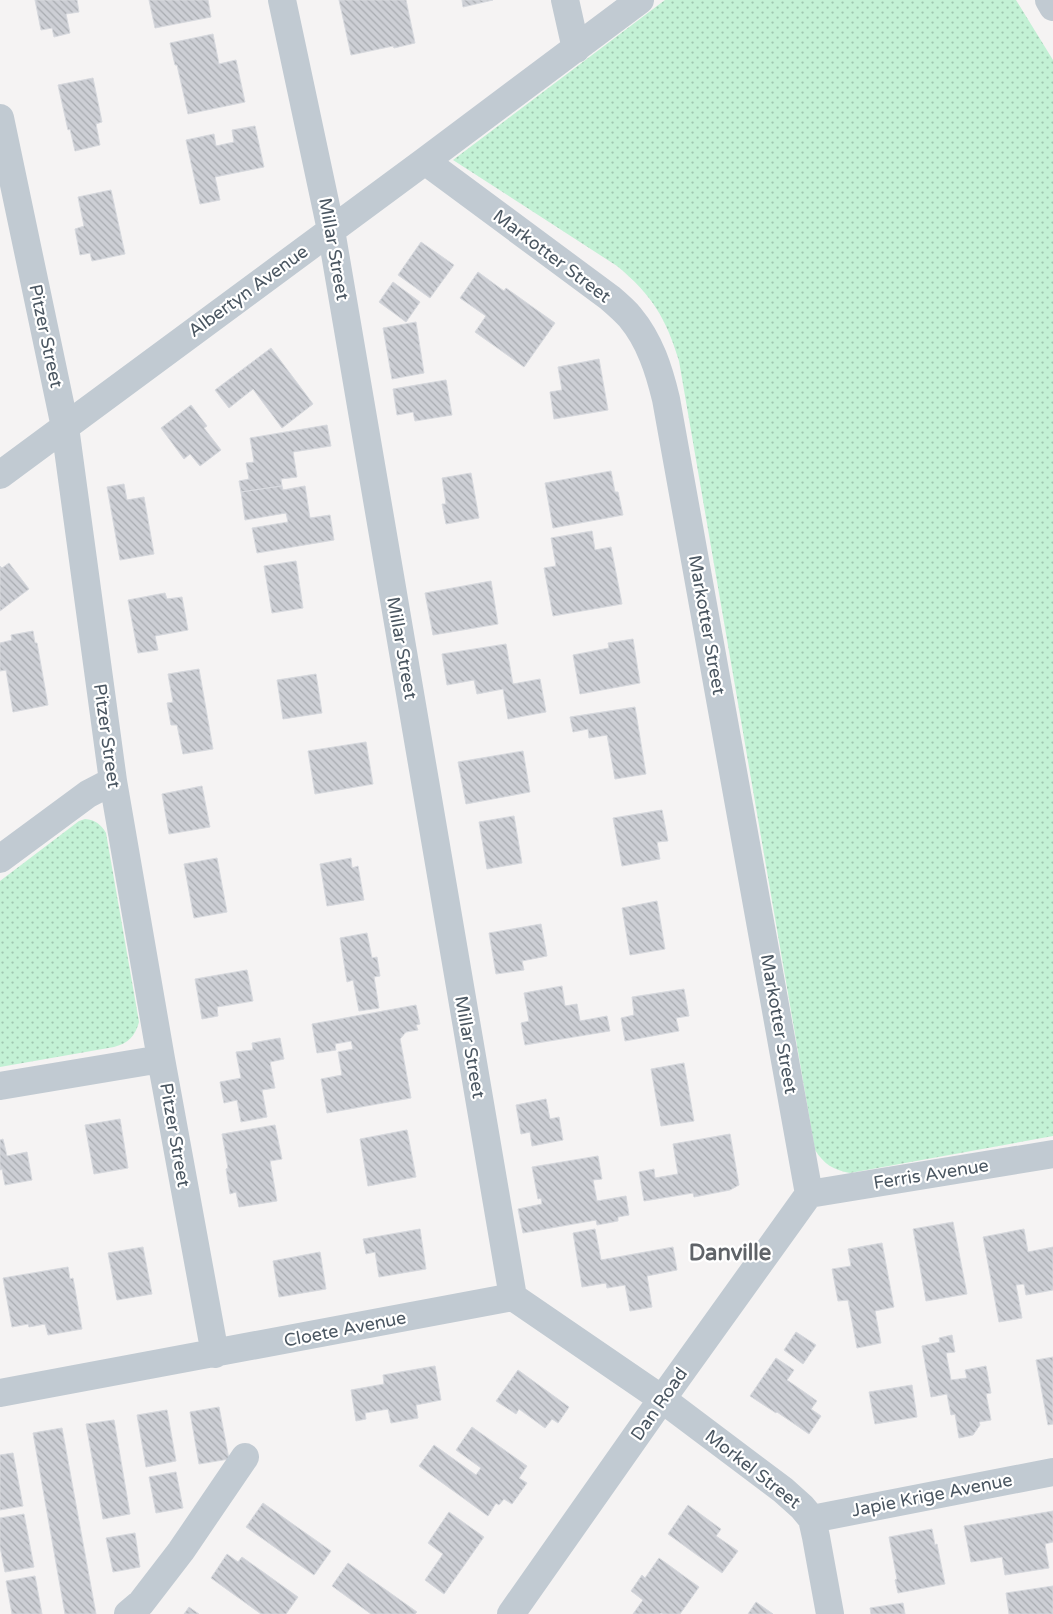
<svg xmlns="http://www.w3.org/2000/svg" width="1053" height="1614" font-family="'Varela Round',sans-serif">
<defs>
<pattern id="green-dots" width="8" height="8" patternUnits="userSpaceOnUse" patternTransform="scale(1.25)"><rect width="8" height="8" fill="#c3f1d5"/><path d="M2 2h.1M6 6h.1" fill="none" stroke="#a0c6b0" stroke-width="1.8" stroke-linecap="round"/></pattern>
<pattern id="building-back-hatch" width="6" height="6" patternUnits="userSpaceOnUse" patternTransform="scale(1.25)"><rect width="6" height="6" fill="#cdcfd5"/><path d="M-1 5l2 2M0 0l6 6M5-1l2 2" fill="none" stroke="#a8abb0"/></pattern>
</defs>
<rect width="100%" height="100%" fill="#f5f3f3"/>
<path fill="url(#green-dots)" d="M665,0h351l37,60v1076l-203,37c-17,-3 -26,-9 -35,-23l-136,-789c-13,-43 -27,-66 -62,-95l-164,-106z
M85,819c10,1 16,5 21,14l33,189c-4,14 -10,21 -25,25l-114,20v-186l79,-60z"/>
<path fill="url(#building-back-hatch)" stroke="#d7d9de" d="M35,0h42l2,12 -13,2 4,19 -16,4 -2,-9 -11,2z
M149,0h59l3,17 -56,11z
M339,0h67l9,43 -21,5 -1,-2 -42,9z
M462,0h31l-30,7z
M213,34l6,30 17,-4 9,42 -57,12 -11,-49h-2l-5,-22z
M93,78l9,44 -6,2 4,21 -25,6 -5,-22 -2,1 -10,-45z
M255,126l9,41 -49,10 5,23 -20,4 -14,-64 28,-6 2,12 18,-4 -2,-12z
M111,190l14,64 -33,7 -2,-8 -10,2 -5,-26 9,-3 -6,-29z
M421,242l33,23 -24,33 -32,-23z
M478,272l26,19 2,-3 49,35 -31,44 -49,-35 11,-16 -26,-18z
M393,282l27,20 -14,20 -27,-20z
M416,322l8,51 -32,6 -9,-51z
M271,348l42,56 -31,24 -29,-39 -24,19 -14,-18z
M599,359l9,51 -54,9 -4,-27 12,-2 -4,-23z
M446,380l6,35 -37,6 -2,-9 -16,3 -4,-26z
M191,405l16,21 -3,2 17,22 -21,16 -10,-12 -6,5 -23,-31z
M327,425l4,21 -38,6 4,25 -16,2 1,7 -41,6 -2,-11 10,-2 -3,-16 8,-1 -4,-24z
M611,471l4,21h3l5,23 -70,13 -8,-45z
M471,473l8,45 -33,6 -4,-20h4l-4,-26z
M124,484l3,16 17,-3 10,57 -34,6 -13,-73z
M282,486l1,4 22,-4 5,32 20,-3 4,25 -77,13 -5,-25 36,-6 -2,-9 -41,7 -4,-28z
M592,531l3,19 16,-3 11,57 -69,12 -9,-48 12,-2 -5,-28z
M296,561l7,47 -31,5 -8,-47z
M9,563l20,26 -29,22v-45l2,2z
M491,581l7,43 -65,11 -8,-42z
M165,593l2,6 15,-2 6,33 -33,6 3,14 -20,3 -10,-53z
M33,631l2,12h2l11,62 -35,7 -7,-42 -6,1v-28l12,-3 -1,-5z
M633,639l7,44 -60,11 -7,-39 36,-7 -1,-5z
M506,644l7,40 27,-5 6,33 -38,7 -5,-30 -26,5 -3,-14 -27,5 -5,-31z
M199,669l14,80 -30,5 -6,-29h-6l-4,-22 6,-1 -5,-28z
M316,674l6,39 -39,6 -6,-39z
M635,707l11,67 -31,5 -8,-44 -18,3 -1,-9 -15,3 -3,-15z
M366,742l7,42 -58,10 -7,-43z
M523,751l7,41 -64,12 -8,-42z
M202,786l8,41 -41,7 -7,-40z
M662,810l6,31 -11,1 3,17 -38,7 -9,-48z
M514,816l8,47 -35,6 -8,-47z
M217,858l10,54 -33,6 -10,-54z
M351,858l1,10 6,-2 6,34 -37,6 -7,-42z
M657,901l8,48 -35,6 -8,-47z
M541,924l6,32 -25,5 2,9 -28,4 -7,-41z
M367,933l5,25 5,-1 3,19 -6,1 5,31 -20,3 -6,-31 -6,2 -7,-44z
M247,970l6,31 -36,6 1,9 -16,3 -7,-40z
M562,986l3,20 12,-2 3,17 27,-5 3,15 -85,14 -4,-22 8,-2 -5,-28z
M684,989l5,27 -13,2 3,13 -54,10 -4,-23 13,-3 -2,-18z
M416,1005l4,19 -4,1 2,5 -12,2 -6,7 11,59 -84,15 -6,-34 21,-4 -4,-23 15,-3 -2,-8 -16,3 1,6 -19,3 -5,-29z
M280,1038l4,21 -14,3 5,26 -13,2 5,27 -26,5 -4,-22 -13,3 -4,-21 21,-4 -5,-26 17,-2 -1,-7z
M684,1063l10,58 -33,5 -10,-57z
M546,1099l4,20 9,-2 4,23 -31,6 -2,-14 -9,2 -5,-29z
M120,1119l8,49 -34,6 -9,-49z
M275,1125l7,34 -12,2 7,40 -38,6 -3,-15 -6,2 -4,-25 2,-1 -6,-34z
M407,1130l9,47 -48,9 -8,-47z
M730,1134l9,51 -9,5 -36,7 -1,-4 -49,8 -5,-29 15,-3 1,9 23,-4 -5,-30z
M3,1139l4,17 20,-4 5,28 -27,5 -3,-16 -2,1v-30z
M598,1156l4,23 -9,1 4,21 29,-5 3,19 -11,2v4l-21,4 -1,-5 -73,13 -5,-24 24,-5 -1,-6 -3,1 -6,-32z
M953,1222l14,72 -41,7 -13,-72z
M420,1229l6,40 -47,8 -4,-25 -9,2 -3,-15z
M595,1229l6,31 72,-13 4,23 -30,6 5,31 -22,4 -5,-26 -18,3 -1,-5 -24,4 -9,-54z
M1024,1229l4,23 25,-5v43l-27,5 -2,-11 -8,1 6,33 -23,4 -16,-85z
M882,1243l12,64 -19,4 6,32 -24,5 -9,-48 -10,1 -6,-32 19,-3 -3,-17z
M143,1247l9,47 -35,6 -9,-47z
M320,1252l6,37 -47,8 -6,-36z
M68,1267l2,12 3,-1 9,51 -34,6 -3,-11 -16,3 -1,-3 -16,3 -9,-49z
M796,1332l20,13 -13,19 -19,-14z
M952,1335l3,17 -9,1 5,27 16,-2 -2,-8 21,-4 5,27 -5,1 5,26 -12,2 1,3 -7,10 -14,3 -4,-24 -4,1 -4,-21 -16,3 -9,-51 18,-4 -1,-4z
M1053,1357v67l-5,1 -12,-65z
M776,1358l18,12 -7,10 30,21 -6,8 10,7 -12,18 -32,-22 -1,1 -26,-17z
M435,1366l6,34 -25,5 2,13 -27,5 -3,-14 -23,4 1,6 -10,2 -5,-31 33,-6 -1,-9z
M518,1370l51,37 -11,16 -6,-4 -7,9 -26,-19 -3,5 -20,-13z
M912,1385l5,32 -42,7 -6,-32z
M219,1407l10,52 -30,5 -9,-52z
M167,1410l9,51 -30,6 -9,-52z
M114,1420l16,94 -27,5 -17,-95z
M472,1427l55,39 -8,12 8,5 -15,21 -8,-5 -5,6 -3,-2 -8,13 -69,-50 15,-21 42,30 5,-7 -25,-18z
M62,1428l34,186h-31l-32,-181z
M13,1453l10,53 -23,4v-55z
M176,1472l7,36 -27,5 -7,-36z
M263,1503l68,48 -17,24 -68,-48z
M688,1505l33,24 -5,7 22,15 -16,22 -54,-39z
M1053,1511v31l-8,2 4,24 -44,7 -3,-18 -31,5 -7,-36z
M449,1512l35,25 -40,57 -19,-14 18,-26 -15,-11z
M24,1514l10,53 -29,5 -5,-25v-29z
M932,1529l3,16 2,-1 8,40 -47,9 -3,-13 2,-1 -8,-42z
M135,1533l5,34 -27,5 -7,-34z
M227,1554l11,8 4,-5 56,40 -12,17h-25l-50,-36z
M659,1558l40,29 -19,27h-17l-2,-1 -1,1h-27l10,-14 -12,-9 11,-16 3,3z
M348,1563l69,49 -2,2h-44l-39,-28z
M35,1576l7,38h-30l-6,-33z
M1053,1586v28h-44l-3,-21z
M756,1602l17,12h-25z
M903,1603l2,11h-34l-1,-6z
M189,1607l10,7h-15z"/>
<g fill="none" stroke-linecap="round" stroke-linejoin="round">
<path stroke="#c1cad2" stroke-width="28" d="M282,0l49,230 182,1067
M565,0l11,49
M1049,0l4,7
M0,118l65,309 48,354 48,278 54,295
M425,161l185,137c7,6 14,12 20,19 20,24 29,53 36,82l143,795
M0,475l425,-314 215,-161
M0,859l88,-65 25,-13
M0,1086l161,-27
M809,1194l244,-40
M0,1393l513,-96 149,102 121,91 19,17 10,12 4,18 14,77
M812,1519l241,-47
M128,1614l13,-11 40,-52 64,-94
M511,1614l151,-215 147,-205"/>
</g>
<g text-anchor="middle" stroke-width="4.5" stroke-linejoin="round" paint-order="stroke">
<g font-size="18" fill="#4a5661" stroke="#fff">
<text transform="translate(334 249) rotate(80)" y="6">Millar Street</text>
<text transform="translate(552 256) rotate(37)" y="6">Markotter Street</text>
<text transform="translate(248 291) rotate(-36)" y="6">Albertyn Avenue</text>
<text transform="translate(46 336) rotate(78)" y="6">Pitzer Street</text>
<text transform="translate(707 625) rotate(80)" y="6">Markotter Street</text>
<text transform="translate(402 648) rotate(80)" y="6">Millar Street</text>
<text transform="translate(107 736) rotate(82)" y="6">Pitzer Street</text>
<text transform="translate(779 1024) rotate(80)" y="6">Markotter Street</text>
<text transform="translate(470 1047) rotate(80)" y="6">Millar Street</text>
<text transform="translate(175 1135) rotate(80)" y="6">Pitzer Street</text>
<text transform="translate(931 1174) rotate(-9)" y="6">Ferris Avenue</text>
<text transform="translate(345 1329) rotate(-11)" y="6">Cloete Avenue</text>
<text transform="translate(659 1404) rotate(-55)" y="6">Dan Road</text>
<text transform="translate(753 1469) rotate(38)" y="6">Morkel Street</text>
<text transform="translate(932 1495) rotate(-11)" y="6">Japie Krige Avenue</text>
</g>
<g font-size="22" font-weight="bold" fill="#5f6368" stroke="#fff">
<text x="730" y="1260">Danville</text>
</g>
</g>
</svg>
